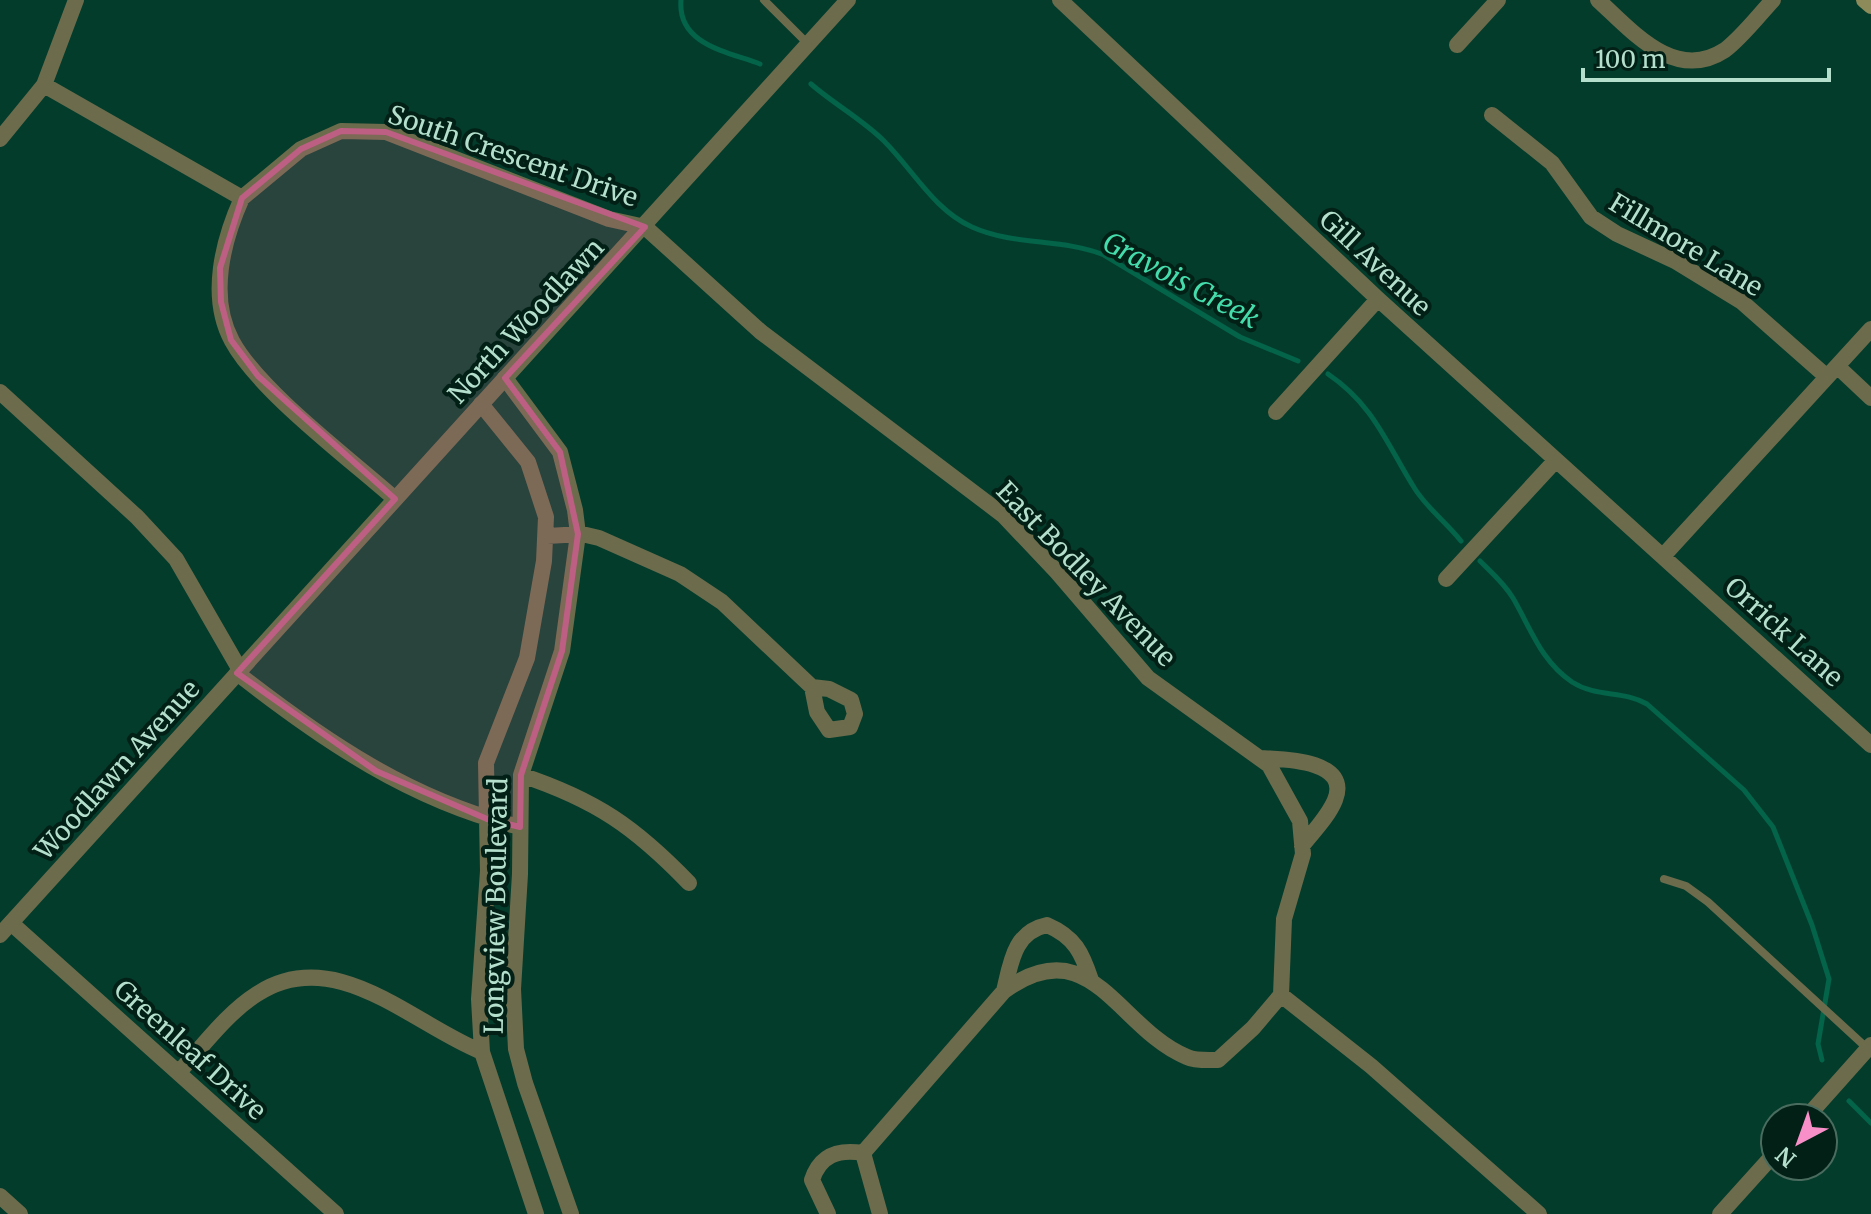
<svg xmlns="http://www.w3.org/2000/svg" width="1871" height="1214" font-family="Merriweather,serif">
<rect width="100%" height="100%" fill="#043c2c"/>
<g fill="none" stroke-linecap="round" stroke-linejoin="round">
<path stroke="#03644a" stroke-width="5" d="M681,0c-4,45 48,52 79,64
M811,84c23,20 52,36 73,57 29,29 50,69 88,86 42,19 90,11 132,28l136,82 58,24
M1328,374c47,32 59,71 87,115 12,19 32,34 46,52
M1480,561c12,12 24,22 33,37 18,31 28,63 59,84 25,16 51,8 75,22l97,86 29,37 39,98 17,54 -11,65 4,16
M1849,1101l22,22"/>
<path stroke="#6c6c4c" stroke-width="8" d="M764,0l45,45
M1664,879l22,7 22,16 160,147"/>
<path stroke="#6c6c4c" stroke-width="16" d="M1060,0l318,299 493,446
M1598,0c34,31 77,83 127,50 17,-13 33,-34 48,-50
M1457,45l41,-45
M44,85l198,113c-19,42 -34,99 -10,143 27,50 118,118 163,158
M1492,115l60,48 39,54 26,17 58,27 67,41 85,75
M0,139l44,-54 32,-85
M242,198l59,-49 40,-18 45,1 223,87 36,8 116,105 242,183 54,57 91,106 121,87 31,56 3,33 -19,65 -3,76
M1837,366l34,32
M505,378l55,74 15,58 3,24 -16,117 -41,124 -1,99 -7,115 3,60 9,34 46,131
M481,404l47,58 18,55 -2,44 -17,97 -41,105 2,108 -9,128 3,53 54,162
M1276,412l102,-113
M547,536l35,-2 17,4 81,36 42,28 90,85 17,2 22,11 4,14 -5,13 -21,3 -12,-18 -5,-25
M1664,555l207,-226
M1446,579l110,-119
M237,673c87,68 175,128 283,154
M1261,758c23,1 90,2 74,42 -7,17 -22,32 -33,46
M521,775c75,25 114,52 168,108
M11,923l325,291
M1004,991c7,-29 10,-59 43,-66 28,12 35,28 44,55
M1281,995l90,71 168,148
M179,1072c24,-26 48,-59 78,-78 78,-51 155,30 225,58
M1806,1118l65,-73
M863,1153l141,-162c87,-64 114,38 183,66 8,4 21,3 31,3l35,-32 28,-33
M863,1153l17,61
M0,1196l20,18
M828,1214l-16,-34c8,-25 26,-31 51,-27
M1720,1214l55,-61"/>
<path stroke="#6c6c4c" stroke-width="16" d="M0,392l137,125 39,42 64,111
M0,935l848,-935"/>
<path stroke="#8c8b59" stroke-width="16" d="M1864,0l7,6"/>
</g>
<path fill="#bd5e83" fill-opacity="0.2" stroke="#bd5e83" stroke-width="6" stroke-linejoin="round" d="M341,131l45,1 259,95 -140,151 55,74 18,82 -16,117 -41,124 -1,52 -33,-8 -111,-48 -139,-98 158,-174 -137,-123 -27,-36 -10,-38 -1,-34 22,-70 59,-49z"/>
<g text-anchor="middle" stroke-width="8" stroke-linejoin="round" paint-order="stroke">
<g font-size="26" fill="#b4dfcc" stroke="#022016">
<text transform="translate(513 156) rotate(19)" y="9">South Crescent Drive</text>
<text transform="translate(1686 245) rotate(31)" y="9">Fillmore Lane</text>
<text transform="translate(1375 263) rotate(43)" y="9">Gill Avenue</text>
<text transform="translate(526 321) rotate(-47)" y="9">North Woodlawn</text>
<text transform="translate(1086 574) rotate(46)" y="9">East Bodley Avenue</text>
<text transform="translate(1784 632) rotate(42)" y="9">Orrick Lane</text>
<text transform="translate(117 770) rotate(-48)" y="9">Woodlawn Avenue</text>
<text transform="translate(496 906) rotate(-89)" y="9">Longview Boulevard</text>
<text transform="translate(190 1050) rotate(42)" y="9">Greenleaf Drive</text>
</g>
<g font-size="28" font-style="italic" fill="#45dcac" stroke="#022016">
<text transform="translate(1181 280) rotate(28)" y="10">Gravois Creek</text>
</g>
</g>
<g transform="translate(1799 1142) rotate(221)"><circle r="38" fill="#022016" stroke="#496c5f" stroke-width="2"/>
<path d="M0-6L14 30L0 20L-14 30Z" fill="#f98fc9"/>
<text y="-12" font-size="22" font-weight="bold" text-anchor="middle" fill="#b4dfcc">N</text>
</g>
<path d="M1583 68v12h246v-12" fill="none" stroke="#b4dfcc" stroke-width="4"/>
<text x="1595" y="68" font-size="24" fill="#b4dfcc" stroke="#022016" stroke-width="6" paint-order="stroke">100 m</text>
</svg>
